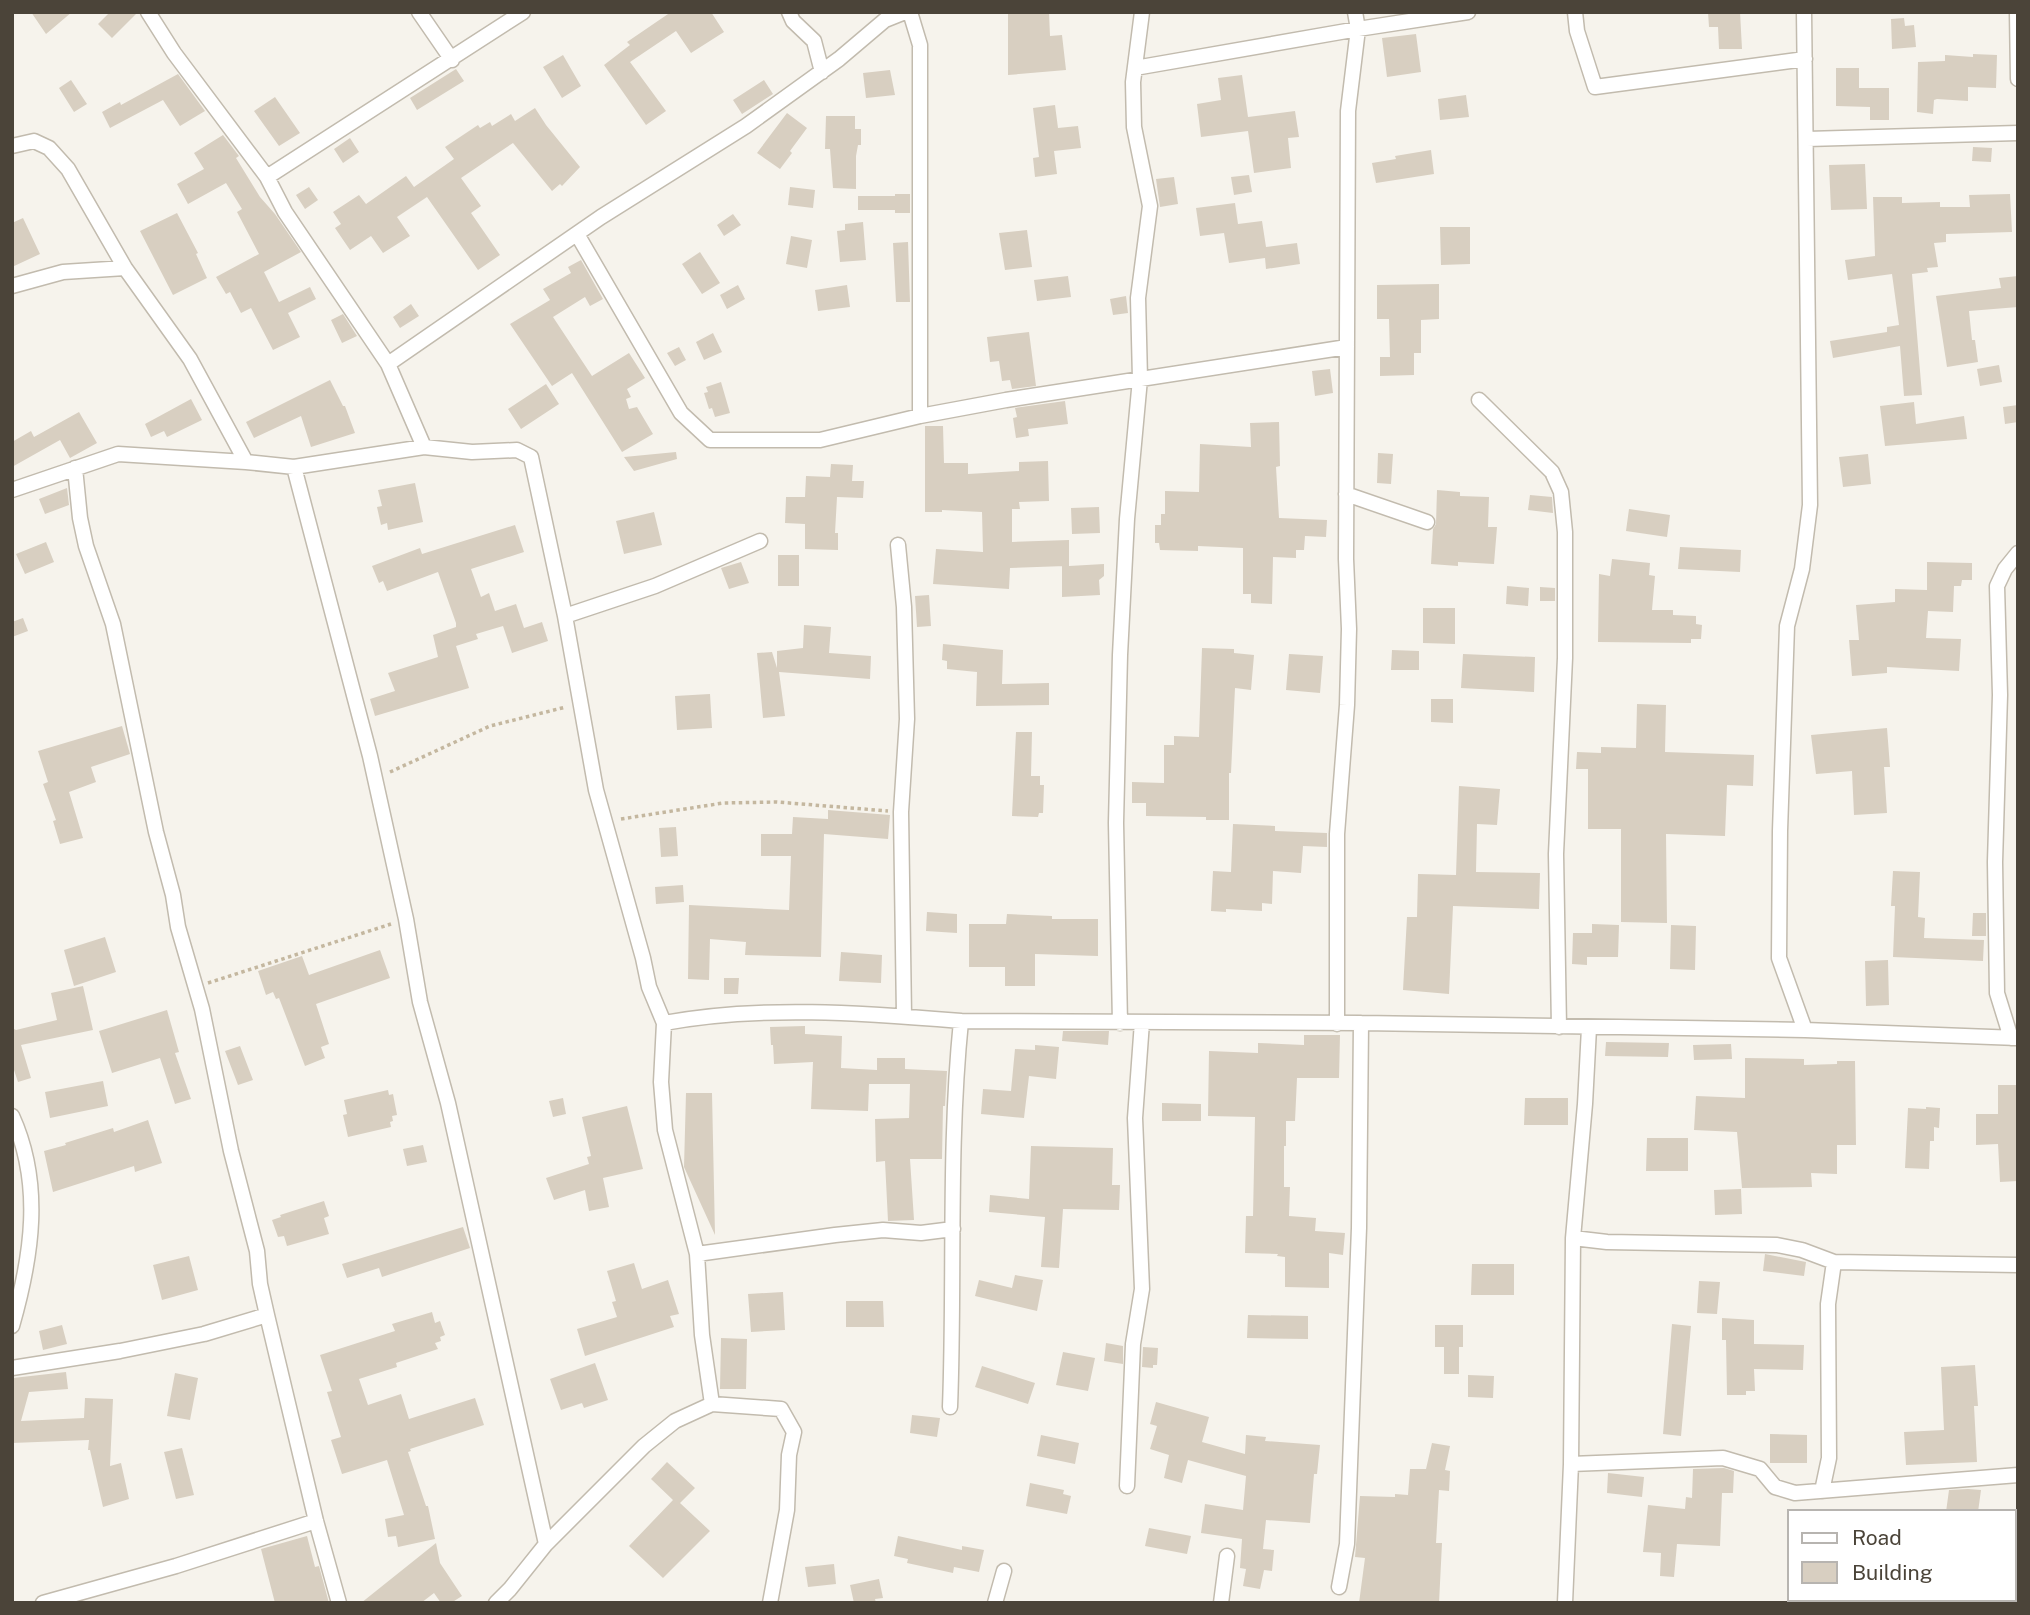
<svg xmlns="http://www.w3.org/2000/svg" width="2030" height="1615" font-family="'Public Sans',sans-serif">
<rect width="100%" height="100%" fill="#f6f3ec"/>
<path fill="#d8cfc1" d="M31,12h41l-26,22z
M110,12h28l-26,26 -14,-14z
M671,12h40l13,20 -33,21 -15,-22 -46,31 36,49 -20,14 -42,-60 26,-20 -3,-3z
M1008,12h41l1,24 12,-1 4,35 -58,5z
M1708,12h32l2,37h-23l-1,-22h-9z
M1904,18l1,8 9,-1 2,22 -24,2 -1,-30z
M1416,34l5,38 -34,5 -5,-39z
M1973,54l24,1 -1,33 -28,-1v14l-31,-2 -3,1 -1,14 -16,-2 1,-50 27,-1v-6l28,2z
M563,55l18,31 -19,12 -19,-31z
M1836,68h23v20h30v32h-19v-13l-34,-1z
M456,69l8,12 -47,29 -7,-12z
M890,70l5,25 -29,3 -3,-25z
M178,74l27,37 -25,15 -17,-26 -53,28 -8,-16 18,-10 1,3z
M1242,75l6,42 47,-6 4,26 -11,1 3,30 -37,5 -6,-42 -47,6 -4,-33 24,-4 -3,-22z
M71,80l16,24 -13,8 -15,-24z
M764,80l9,14 -31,20 -9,-14z
M1466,95l3,22 -29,3 -2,-21z
M275,97l25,36 -21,13 -25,-35z
M1055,105l3,23 20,-2 3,22 -27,3 3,23 -22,3 -2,-19 6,-1 -6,-49z
M535,108l11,17 34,42 -18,19 -2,-2 -8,7 -39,-48 -52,35 20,28 -10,7 29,42 -22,15 -51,-73 -30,20 13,19 -27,17 -12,-17 -21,14 -15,-22 6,-4 -8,-12 26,-17 7,9 40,-28 8,11 40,-28 -9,-12 33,-22 2,3 10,-6 2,4 19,-12 4,7z
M787,113l20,15 -17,23 2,2 -12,16 -23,-16z
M826,116h29v13h6v16h-3l-2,11v33l-23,-1 -3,-39h-5z
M223,135l16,21 -3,2 24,39 15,17 26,38 -37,20 15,30 31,-15 6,12 -28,14 12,24 -27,13 -22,-42 -10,5 -11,-21 -4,2 -10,-17 43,-23 -22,-42 5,-3 -16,-26 -38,21 -11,-20 27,-15 -10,-16z
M350,138l9,14 -16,11 -9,-14z
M1973,147l19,1 -1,14 -19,-1z
M1431,150l3,24 -58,9 -4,-20 24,-4 -1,-3z
M1865,164l2,45 -36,1 -2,-45z
M1249,175l3,17 -18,3 -3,-18z
M1174,177l4,27 -18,3 -4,-28z
M309,187l9,13 -13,9 -9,-14z
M790,187l25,3 -2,18 -25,-3z
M895,194h15v19h-15v-3h-37v-14h37z
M2010,194l2,38 -66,2v8l-12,1 4,24 -11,1 1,4 -16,2 10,121 -18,1 -4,-50 -67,12 -3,-17 57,-9v-5l12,-2 -7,-51 -44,6 -3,-20 30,-4 -2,-59h29v6l38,-1v5h30l-1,-12z
M1235,203l3,21 24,-3 4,26 31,-4 3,21 -34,5 -1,-11 -36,5 -5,-30 -24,3 -4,-28z
M177,213l21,40 -2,1 11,24 -34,17 -33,-64z
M733,214l8,11 -17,11 -7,-11z
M23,218l17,36 -28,13v-44z
M863,222l3,38 -26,2 -3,-31 8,-1v-6z
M1440,227h30v37l-29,1z
M1027,230l5,37 -27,3 -6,-37z
M791,236l21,4 -5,28 -21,-4z
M908,242l2,60h-14l-3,-59z
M700,252l20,31 -18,11 -20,-30z
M581,260l22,39 -13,7 -5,-9 -32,20 39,59 37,-23 16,25 -18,11 4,8 -5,2 3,10 8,-2 16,27 -31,18 -50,-79 -20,13 -42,-62 40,-24 -7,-11 28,-16 -3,-6z
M1068,276l3,21 -34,4 -3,-21z
M2018,276v31l-49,4 3,29h3l3,22 -31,5 -11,-71 65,-8 -2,-10z
M1439,284v35l-18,1v33h-7v22l-34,1v-19h10l-1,-38h-12v-34z
M738,285l7,14 -18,10 -7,-14z
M847,285l3,22 -32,4 -3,-21z
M1126,296l2,17 -15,2 -3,-16z
M411,304l8,12 -19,12 -7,-11z
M343,314l14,22 -15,7 -11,-23z
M1029,332l7,54 -24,3 -2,-9 -8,1 -3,-20 -9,1 -3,-25z
M713,333l9,19 -18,8 -8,-18z
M679,347l7,13 -11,6 -8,-13z
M1999,365l3,17 -22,4 -3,-17z
M1330,369l3,24 -18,3 -3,-25z
M330,380l13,26h2l10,27 -44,14 -10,-31 -47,22 -8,-16z
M721,382l9,31 -15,4 -3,-9 -3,1 -5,-16 4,-1 -2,-5z
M546,384l13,20 -38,25 -13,-20z
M191,399l11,21 -35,17 -3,-6 -13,6 -6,-13z
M1065,401l3,23 -40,5 1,7 -13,2 -3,-20 4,-1 -2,-9z
M1914,402l2,22 48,-8 3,23 -82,7 -5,-40z
M2018,405v17l-13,2 -2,-17z
M79,412l18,31 -27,15 -10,-18 -48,27v-25l19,-11 3,6z
M1279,422l1,44 -4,1 3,51 48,2 -1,17 -21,-1 -1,14h-8v8l-23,-1 -1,47 -21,-1v-9h-8v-46l-45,-2v5l-38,-1 -1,-7h-4v-18h6v-11h4v-23l34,1 1,-48 51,3 -1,-24z
M925,426h18l1,37h24v11l51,-3v-9l29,-1 1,40 -30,1 1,7h-8v33l57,-2v26l35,-2v12l-5,4 1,15 -38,2v-31h3l-55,2 -1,21 -76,-5 3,-35 47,3 -1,-40 -40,-2v2h-17z
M676,452l1,7 -43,12 -10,-14z
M1378,453l15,1 -2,30 -14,-1z
M1868,454l3,30 -28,3 -4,-30z
M831,464l22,1 -1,16h12l-1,17 -26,-1 -2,36h3v17l-33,-1v-25l-20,-1 1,-26h19l1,-21 24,1z
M415,483l8,39 -35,8 -1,-7 -6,2 -4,-18 5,-1 -4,-16z
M67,488l2,17 -24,9 -6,-15z
M1437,490l23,2v4l29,1 -1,30h9l-3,37 -36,-2v4l-27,-2 2,-35 3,-5z
M1530,495l22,2 1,16 -25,-3z
M1099,507l1,26 -28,1 -1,-26z
M1629,509l41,6 -3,22 -41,-6z
M654,512l8,33 -38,9 -8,-33z
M515,525l9,27 -53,17 10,28 8,-4 6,18 21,-7 8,24 18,-6 6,19 -36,12 -9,-27 -27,8 2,5 -22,7 13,42 -94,28 -5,-17 25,-8 -7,-18 50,-16 -5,-22 23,-8v-4l-18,-51 -51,19 -4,-10 -4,2 -7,-17 48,-18 2,6z
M46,542l8,20 -29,12 -9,-20z
M1680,547l61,3 -1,22 -62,-3z
M778,555h21v31h-21z
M1612,559l38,4 -1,12 6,1 -3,34h21v5l23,1v8l6,1 -1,14h-10v4l-93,-1 1,-68 11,2z
M741,562l8,21 -20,6 -8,-21z
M1927,562l45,1v17h-10l-1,6h-7l-1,26 -25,-1 -2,27 35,1 -2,32 -72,-4v6l-35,3 -3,-36h10l-3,-35 39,-3v-13l32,1z
M1507,586l22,2 -1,18 -22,-2z
M1540,587l15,1v13h-15z
M929,595l2,31 -14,1 -2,-31z
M1423,608h32v36l-32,-1z
M23,618l5,13 -16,6v-15z
M804,625l27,2 -2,26 42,3 -1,23 -91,-7 6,44 -22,2 -6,-65 15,-1 5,16v-17l26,-3z
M943,644l60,6 -1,34 47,-1v22l-73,1 1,-34 -30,-3v-8l-5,-1z
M1202,648l32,1v4l20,2 -3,35 -16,-2 -4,85h-2v47h-23v-3l-60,-1v-13h-14v-21l32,1v-38h10v-9l25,1z
M1392,650l27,1v19h-28z
M1289,654l34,2 -3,37 -34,-3z
M1463,654l72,3 -1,35 -73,-4z
M710,694l2,34 -35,2 -2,-34z
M1431,699h22v24l-22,-1z
M1637,704l29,1 -1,47 89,3 -1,31 -26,-1 -2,51 -59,-2 1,89 -46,-1v-93h-33v-60h-12l1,-17 24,1v-6l35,1z
M122,726l8,28 -39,13 5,15 -27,10 14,46 -23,6 -7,-23 3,-1 -13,-36 5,-2 -10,-31z
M1887,728l3,39h-6l3,46 -33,2 -2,-44 -36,3 -5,-39z
M1016,732h16l-1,44h9v9h4l-1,28h-4l-1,4 -26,-1z
M1459,786l41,3 -3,36 -20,-1 -1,48 64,1 -1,36 -86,-3 -4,88 -46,-4 4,-73h10l1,-43 38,1z
M828,810l62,5 -2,24 -64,-5 -3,123 -76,-2 1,-13 -36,-3 -1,41 -21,-1 1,-74 100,5 2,-54h-30v-22h31l1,-17 35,2z
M1233,824l42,2v5l52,2v14l-24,-1 -2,27 -28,-2 -1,33 -10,-1v8l-36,-2v3l-15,-1 2,-40 18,1z
M676,827l2,29 -17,1 -2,-29z
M1893,871l27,1 -2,45 7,1 -1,20 60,2 -1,21 -90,-4 2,-51h-4z
M683,885l1,17 -28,2 -1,-17z
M927,912l30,2v19l-31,-2z
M1973,913h13v23h-14z
M1007,914l45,2v3h46v37l-63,-2v32h-30v-19h-36v-43h37z
M1592,924l27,1 -1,32h-31v8l-15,-1 1,-31h19z
M1671,925l25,1 -1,44 -25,-1z
M105,937l11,35 -42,14 -10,-36z
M380,950l10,28 -74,26 13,40 -8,3 4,11 -20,8 -26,-68 -3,1 -3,-7 -7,3 -8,-24 44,-15 7,19z
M841,952l41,3 -1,28 -42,-2z
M1888,960l1,45 -23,1 -1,-45z
M724,978h15l-1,16h-14z
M83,986l10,44 -72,15 10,33 -13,4 -6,-18v-36l4,2 41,-10 -6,-27z
M167,1010l12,42 -4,1 16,46 -16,5 -15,-46 -48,15 -13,-42z
M805,1026v8l37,2 -1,32 36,2v-12h28v11l42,2 -2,35h-2l-1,53h-32l4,61 -26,1 -3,-60 -9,1 -1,-43 34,-1 1,-34h-41l-1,27 -57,-2 2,-47 -39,2 -1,-19h-2l-1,-18z
M1063,1031h46l-1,14 -46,-4z
M1304,1035h36l-1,43h-42l-2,43h-9v25h-2v41h6l-1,29 27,2 -1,13 30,2 -2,22 -14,-2v35l-44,-1v-30l-8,-1 1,-2 -33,-1 1,-37h7l2,-99 -47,-1 1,-65 49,2v-10l46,2z
M1606,1042l63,1 -1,14 -63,-1z
M1731,1044l1,15 -38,1 -1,-15z
M1035,1045l24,2 -3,32 -27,-3 -5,42 -43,-4 2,-25 28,2 4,-42 20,1z
M240,1046l13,34 -15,5 -13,-34z
M1745,1058l59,1v6l33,-1v-3h18l1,84h-19v29l-26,-1 1,14 -70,1 -5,-56 -43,-2 2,-34 49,2z
M103,1081l5,25 -58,12 -5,-26z
M1998,1085h20v96l-18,1 -2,-38 -22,1v-31h22z
M388,1090l1,5 4,-1 4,21 -5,1 1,5 -3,1 1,5 -43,10 -5,-22 4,-1 -3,-14z
M686,1093h26l3,142 -31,-68z
M563,1098l3,16 -13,3 -4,-16z
M1525,1098h43v27h-44z
M1162,1103l39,1v17h-39z
M627,1106l16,63 -40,9 6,29 -20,4 -4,-21 -31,10 -8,-22 43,-14 -2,-7 4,-1 -9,-39z
M1926,1107l14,1 -1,20 -5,-1v14h-4l-1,28 -24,-1 3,-60 18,1z
M148,1120l14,43 -27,9 -1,-6 -81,26 -9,-41 22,-6 -1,-2 48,-15 1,4z
M1647,1138h41v33h-42z
M423,1145l4,17 -20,4 -4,-17z
M1031,1146l82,2 -1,37h8l-1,25 -56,-1 -4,59 -18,-1 4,-50 -56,-5 1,-17 39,4z
M1741,1189l1,25 -27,1 -1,-25z
M324,1201l5,15 -5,2 5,16 -42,12 -3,-10 -6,1 -6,-17 9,-3 -1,-2z
M463,1227l7,21 -88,29 -3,-9 -32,10 -5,-14z
M1765,1254l41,8 -2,14 -41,-5z
M189,1256l9,34 -36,10 -9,-35z
M634,1263l8,26 26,-9 11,34 -9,2 4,11 -89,29 -8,-27 40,-12 -5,-15 4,-1 -9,-30z
M1472,1264h42v31h-43z
M1015,1275l28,5 -6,31 -62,-15 4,-16 33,8z
M1699,1281l21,1 -3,32 -20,-1z
M783,1292l2,38 -34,2 -3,-38z
M846,1301h37l1,26h-38z
M432,1312l3,11 5,-2 5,14 -5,2 1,4 -6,2 3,6 -42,14 1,4 -38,12 9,26 33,-11 8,25 66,-21 9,27 -74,24 1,2 -3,1 18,54h2l7,33 -37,8 -2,-11 -8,1 -3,-18 19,-4 -17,-55 -45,14 -11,-34 10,-3 -14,-45 5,-1 -12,-36 75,-24 -3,-7z
M1248,1315l60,1v23l-61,-1z
M1722,1318l32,2v24l50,1 -1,25 -49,-1 1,22h-9v4h-19l-1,-55h-4z
M1672,1324l19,2 -10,110 -18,-2z
M62,1325l5,19 -24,6 -4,-19z
M1435,1325h28v22h-4v27h-15v-27h-9z
M721,1338l26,1 -1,50h-26z
M1106,1343l17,3v18l-19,-3z
M1143,1347l15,1 -1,17h-4v3l-11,-1z
M1063,1352l32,6 -7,33 -32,-6z
M595,1363l13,37 -24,8 -2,-5 -21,7 -11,-31z
M1975,1365l3,41h-4l3,56 -71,3 -2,-33 40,-2 -3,-63z
M982,1366l53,17 -7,21 -53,-17z
M66,1372l2,17 -39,3 -8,29 63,-3 1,-20 28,1 -3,67 11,-3 8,36 -26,8 -13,-57h-2l1,-10 -77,3 1,-65z
M175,1373l23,5 -8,42 -23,-4z
M1468,1375l26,1 -1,22 -25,-1z
M1156,1402l53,15 -7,25 43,12 1,-19 20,2 -1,4 55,4 -3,29h-3l-4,49 -44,-3 -3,29 11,1 -2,21 -8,-1 -4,19 -17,-3 3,-17 -6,-1 2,-29 -41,-6 4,-29 38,6 3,-34 -58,-16 -6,23 -18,-5 5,-23 -19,-6 7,-23 -7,-2z
M912,1415l28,3 -3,19 -27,-4z
M1770,1434l37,1v28h-37z
M1041,1435l38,8 -4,21 -38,-8z
M1432,1443l18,3 -5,24 5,1 -1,20 -10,-1 -3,53h6l-3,60h-80l6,-45 -10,-1 5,-61 35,1v-3l13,1 2,-26h16z
M182,1448l12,47 -18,4 -12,-47z
M667,1462l28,26 -15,15 30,28 -47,47 -34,-32 44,-46 -22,-21z
M1724,1468l10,3 -1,22h-11l-2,53 -43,-2 -3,33 -14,-1 1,-23 -18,-1 5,-47 37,4 1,-12 6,1 1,-29z
M1608,1473l36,4 -2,20 -35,-4z
M1030,1483l34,7 -1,4 8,2 -4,18 -41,-8z
M1968,1489l13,1 -3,22h-32l3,-22z
M1149,1528l42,8 -4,18 -42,-8z
M307,1536l8,31 4,-1 10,37h-54l-14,-54z
M898,1536l64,14v-4l22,4 -5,22 -25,-5 -1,6 -46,-10 1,-4 -14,-3z
M436,1543l4,20 22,33 -11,7h-10l-7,-10 -13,10h-60z
M834,1564l2,20 -28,3 -3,-20z
M879,1579l4,19 -8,1 1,4h-22l-4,-18z"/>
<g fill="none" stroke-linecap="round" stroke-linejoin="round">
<g stroke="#c2bbae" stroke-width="17">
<path id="street" d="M148,12l26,41 93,124 18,35 103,152 36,83
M419,12l33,48
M789,12l4,9 21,20 8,31
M910,12l10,33v371
M1575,12l2,19 18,56 210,-28
M1804,12l6,493 -8,64 -15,57 -7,205 -1,127 26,72
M2017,12l1,67
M1135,68l223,-39 110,-17
M1807,139l211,-6
M12,146l22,-5 15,7 19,21 57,99 65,91 56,103
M267,177l256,-165
M577,234l104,179 29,27h110l100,-24 86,-16 341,-53
M12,286l51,-14 62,-4
M388,364l213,-147 145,-91 93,-67 46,-39 20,-8
M1479,400l73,72 9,20 4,40v126l-9,196 3,173
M294,467l76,289 36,163 14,83 28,101 98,441
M75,468l5,50 6,28 27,78 43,208 17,63 5,32 24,82 29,142 26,100 3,33 7,31 49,206 23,82
M12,490l106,-36 128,8 48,5 130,-20 48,5 45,-2 14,7 34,159 31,174 47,168 6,29 15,36 -3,59 4,48 32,124 5,81 10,69
M1346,494l81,28
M898,545l6,62 3,112 -6,93 3,204
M565,616l90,-30 105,-45
M664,1023c95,-18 200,-10 297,-2l400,2 444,7 213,8
M1120,1023l-4,-200 4,-168 7,-136 13,-140 -2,-81 12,-92 -16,-79 -1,-45 9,-70
M1337,1024v-190l10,-129 2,-76 -3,-70 2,-448 10,-82 -3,-17
M2011,1038l-14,-45 -2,-131 5,-167 -3,-109 8,-17 13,-16
M12,1116c31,68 20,140 0,210
M1573,1238l34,4 170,3 25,5 32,12 184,3
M697,1254l138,-19 48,-5 38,3 32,-4
M12,1368l108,-17 84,-17 63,-19
M950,1407c5,-128 -2,-258 11,-386
M1571,1464l152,-6 37,11 15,18 20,6 223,-18
M1127,1486l6,-142 9,-55 -7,-171 7,-96
M1822,1491l7,-33 -1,-154 6,-42
M1339,1587l8,-43 12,-316 2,-205
M43,1603l133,-37 140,-45
M496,1603l14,-14 36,-45 98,-98 31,-25 37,-17 69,5 13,23 -5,23 -2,55 -17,93
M995,1603l9,-32
M1221,1603l6,-47
M1565,1603l6,-139 2,-226 12,-134 4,-76"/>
</g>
<path stroke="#c4b79f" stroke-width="3.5" stroke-dasharray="3.5 3.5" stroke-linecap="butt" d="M390,772l100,-46 76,-19
M621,819l102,-16 54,-1 111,9
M208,983l183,-59"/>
<use href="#street" stroke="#fff" stroke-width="14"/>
</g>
<rect width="2030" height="1615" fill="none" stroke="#4b4439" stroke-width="28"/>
<rect x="1788" y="1510" width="228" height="91" fill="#ffffff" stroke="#b7b4b0" stroke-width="2"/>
<rect x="1802" y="1533" width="35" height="10" fill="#ffffff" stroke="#b7b4b0" stroke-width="2"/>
<text x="1852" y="1545" font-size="21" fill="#4b4439">Road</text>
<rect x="1802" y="1562" width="35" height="21" fill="#d8cfc1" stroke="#b7b4b0" stroke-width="2"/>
<text x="1852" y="1580" font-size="21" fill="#4b4439">Building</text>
</svg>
